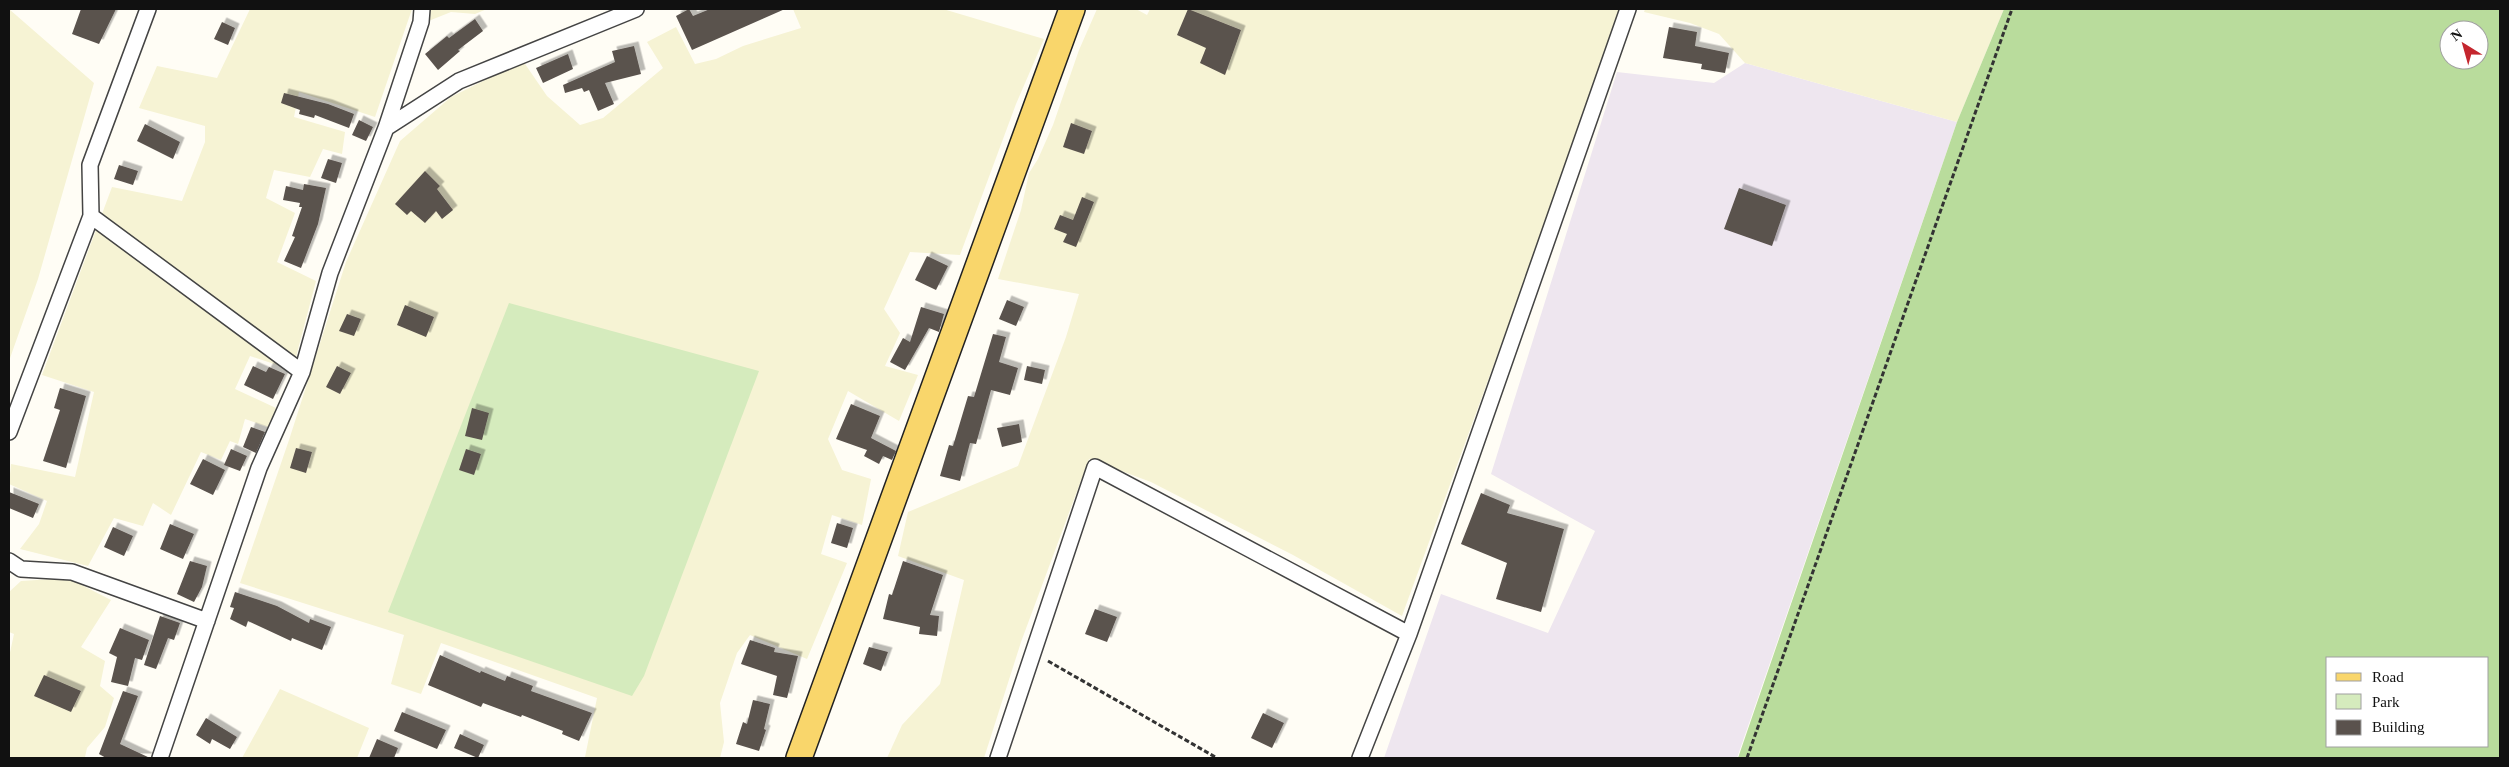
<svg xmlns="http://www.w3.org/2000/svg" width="2509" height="767" font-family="Georgia,serif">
<defs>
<filter id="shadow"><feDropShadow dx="4.5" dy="-4.5" stdDeviation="0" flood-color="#0004"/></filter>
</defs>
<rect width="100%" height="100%" fill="#fffdf5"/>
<path fill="#eee6ef" d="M1745,63l212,59 -220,636h-353l57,-164 107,39 47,-102 -104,-57 126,-402 97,11z"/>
<path fill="#f6f3d4" d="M9,9l85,74 -56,196 -29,82z
M250,9h162l-37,108 -76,-25 -5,25 51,15 -3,22 -19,-5 -13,28 -36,-7 -8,28 29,15 -18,49 39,19 -20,76 -7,12 -39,-13 -15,33 41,19 -8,19 -23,-8 -7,25 -8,-3 -9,19 -20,-8 -30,63 -18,-12 -10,23 -29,-8 -26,48 -68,-17 19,-25 8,-23 -38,-17 2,-20 64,13 19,-85 -52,-17 70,-188 70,14 23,-59v-16l-66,-18 18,-42 60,12z
M426,9h61l-12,5 -24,-2 -25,10z
M793,9h150l101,30 -28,65 -56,151 -50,-3 -26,57 16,24 -15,33 33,9 -19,46 -51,-30 -20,48 14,31 29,9 -9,46 -30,-10 -11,39 26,9 -40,96 -57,-24 -13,18 -17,50 4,39 -4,16 -135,-1 12,-59 -156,-55 -20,51 -30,-10 13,-49 -164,-52 49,-143 57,-178 54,-121 51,-44 72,-36 24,35 33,29 23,-7 60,-50 -16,-26 29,-15 19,37 21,-5 27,-13 58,-18z
M1097,9h39l11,6 3,-6h469l-56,166 -161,441 -109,-61 -142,-73 -62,-23 -68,183 -37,116h-97l15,-33 38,-41 24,-104 -66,-24 10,-44 110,-46 48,-129 13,-43 -81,-15 23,-69 8,-37 9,-14 15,-34 26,-75z
M1645,9h359l-47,113 -212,-59 -26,-29 -29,-11 -46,-11z
M68,578l43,22 -30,47 24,14 -5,25 14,12 -9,29 -18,21 -2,9 2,1h-78v-101l5,-23 -5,-2v-40l12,-11z
M280,689l89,39 -12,30h-115z"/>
<path fill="#d5ebbd" d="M509,303l250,68 -115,305 -12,20 -244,-84z"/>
<path fill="#b9dc9c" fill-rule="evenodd" d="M2004,9h496v749h-762l219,-636zM2449,30h30v30h-30zM2328,658h160v88h-160z"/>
<path fill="#5a524d" filter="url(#shadow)" d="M81,9h35l-17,35 -27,-10z
M689,9l4,7 17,-7h75l-93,41 -16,-34z
M1188,9l53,21 -16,45 -25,-12 6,-15 -29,-13z
M475,19l8,12 -25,19 2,1 -22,19 -13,-16 22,-18 2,2z
M222,22l13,6 -7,17 -14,-6z
M1669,27l28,5 -2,14 34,7 -4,20 -24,-4 1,-5 -39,-6z
M634,46l7,28 -36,9 9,21 -16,7 -9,-21 -5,2 -2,-4 -17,5 -2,-8 52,-23 -3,-11z
M568,54l5,15 -30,14 -7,-15z
M284,93l44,11 26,10 -5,14 -34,-13 -1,3 -15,-4 1,-4 -19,-7z
M359,120l14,7 -7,14 -14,-6z
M1071,123l21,8 -8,23 -21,-7z
M145,124l35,18 -7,17 -36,-18z
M328,159l14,4 -6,20 -15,-5z
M119,165l19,6 -5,14 -19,-6z
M425,171l15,15 -3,3 16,21 -11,9 -6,-8 -11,12 -14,-12 -4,4 -12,-11z
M304,184l22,4 -8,36 -17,44 -17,-7 11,-24 -3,-1 10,-29h-3l1,-4 -17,-3 3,-14 17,4z
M1739,188l47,17 -14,41 -48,-17z
M1082,197l12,5 -18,45 -13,-5 4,-8 -13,-5 6,-14 13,5z
M927,256l21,10 -12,24 -21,-10z
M1007,300l17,7 -8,19 -17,-7z
M405,305l29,12 -8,20 -29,-12z
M921,307l23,7 -5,18 -10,-4 -24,42 -15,-8 13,-24 7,4z
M347,314l14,5 -7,17 -15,-5z
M993,334l13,3 -7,25 19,6 -8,27 -19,-5 -15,54 -6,-1 -10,38 -20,-5 9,-31 4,1 15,-50 6,1z
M253,366l13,6 3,-5 16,7 -12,25 -29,-14z
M337,366l14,7 -11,21 -14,-7z
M1027,366l18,4 -3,14 -18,-4z
M60,388l26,8 -20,72 -23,-7 17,-51 -6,-2z
M851,404l29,12 -9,22 25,13 -4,9 -9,-4 -4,8 -15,-8 3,-6 -31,-11z
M472,408l17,5 -7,27 -17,-4z
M1019,424l3,18 -20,5 -5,-19z
M251,427l14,5 -9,21 -13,-6z
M296,448l16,4 -6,21 -16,-5z
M231,449l16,7 -7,15 -16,-6z
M466,449l15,5 -7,21 -15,-5z
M203,459l22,11 -12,25 -23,-11z
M9,492l30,12 -6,14 -24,-10z
M1481,493l29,12 -3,8 57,16 -23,83 -45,-13 11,-36 -46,-19z
M837,523l16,5 -6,20 -16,-5z
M170,524l24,10 -11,25 -23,-10z
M113,527l20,9 -9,20 -20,-9z
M190,561l17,5 -5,21 -8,15 -17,-8z
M903,561l40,14 -13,40 9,1 -2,20 -18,-2 1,-7 -37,-8 6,-25 3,1z
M235,592l42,14 32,17 1,-4 21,8 -9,23 -30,-12 -1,3 -43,-20 -2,6 -16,-8 4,-11 -4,-1z
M1095,609l22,8 -10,25 -22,-8z
M160,616l20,7 -6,17 -6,-2 -12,31 -12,-4z
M120,628l29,12 -7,20 -7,-2 -7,28 -17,-4 6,-25 -8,-4z
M750,640l25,8 -1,4 24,4 -11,42 -14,-3 4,-19 -36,-12z
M869,647l19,5 -7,19 -18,-7z
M440,655l40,18 1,-2 24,10 2,-5 26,10 -2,5 61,22 -13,28 -17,-7 1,-3 -41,-16 -1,2 -38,-14 -2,4 -53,-22z
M44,675l37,16 -10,21 -37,-16z
M123,691l15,5 -18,48 30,14h-44l-7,-4z
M753,700l17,4 -6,25 2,1 -7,21 -23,-7 7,-22 4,2z
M402,712l44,18 -9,19 -43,-18z
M1263,713l21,10 -12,25 -21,-10z
M206,718l31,19 -7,12 -18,-10 -2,5 -14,-9z
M460,734l24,11 -6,13 -24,-10z
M377,739l21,9 -4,10h-25z"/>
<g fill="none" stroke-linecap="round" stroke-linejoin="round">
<g stroke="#444" stroke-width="18">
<path id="minor" d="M386,128l35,-106 1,-13
M91,216l211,156
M9,432l82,-216 -1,-51 58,-156
M9,561l12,8 51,3 135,49
M160,758l99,-290 43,-96 28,-99 56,-145 73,-47 177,-72
M998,758l97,-291 314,167
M1360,758l49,-124 219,-625"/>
</g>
<g stroke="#222" stroke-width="28">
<path id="primary" d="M799,758l273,-749"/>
</g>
<path stroke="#333" stroke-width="3" stroke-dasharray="5 2.5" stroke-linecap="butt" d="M1048,661l169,97
M1747,758l265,-749"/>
<use href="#minor" stroke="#fff" stroke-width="15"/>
<use href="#primary" stroke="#f9d66b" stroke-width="25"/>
</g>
<rect width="2509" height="767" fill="none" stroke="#111111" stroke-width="20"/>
<rect x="2326" y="657" width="162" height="90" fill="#ffffff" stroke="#a0a0a0"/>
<rect x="2336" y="673" width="25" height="8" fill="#f9d66b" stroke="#a0a0a0"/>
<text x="2372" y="682" font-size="15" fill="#111111">Road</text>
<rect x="2336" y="694" width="25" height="15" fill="#d5ebbd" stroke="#a0a0a0"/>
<text x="2372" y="707" font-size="15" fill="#111111">Park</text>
<rect x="2336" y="720" width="25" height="15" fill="#5a524d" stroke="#a0a0a0"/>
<text x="2372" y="732" font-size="15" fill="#111111">Building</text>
<g transform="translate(2464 45) rotate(323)"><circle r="24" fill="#ffffff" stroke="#a0a0a0"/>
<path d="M0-4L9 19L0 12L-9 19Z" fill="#c4262e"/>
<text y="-8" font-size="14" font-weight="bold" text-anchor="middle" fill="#111111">N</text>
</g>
</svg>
